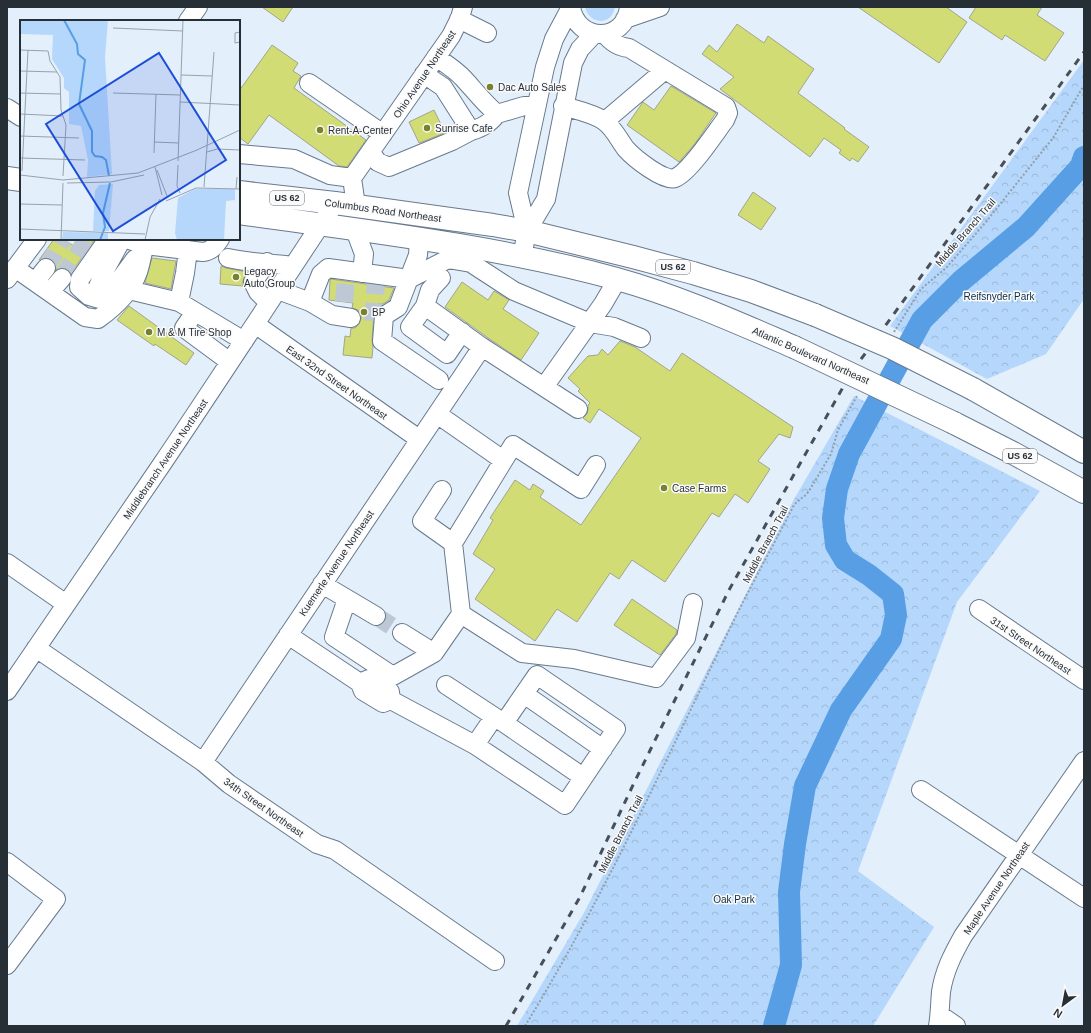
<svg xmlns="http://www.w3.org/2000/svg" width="1091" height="1033" font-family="Arial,sans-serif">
<defs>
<pattern id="park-crowns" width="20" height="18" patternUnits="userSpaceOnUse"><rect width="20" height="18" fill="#b5d7fc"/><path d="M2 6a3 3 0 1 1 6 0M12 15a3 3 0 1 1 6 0" fill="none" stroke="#9cb9d9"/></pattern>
</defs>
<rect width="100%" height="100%" fill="#e3effb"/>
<path fill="#b5d7fc" d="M585,7h30c-3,19 -26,18 -30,0z"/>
<path fill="url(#park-crowns)" d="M1084,60v239l-38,55 -59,25 -97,-53z
M854,396l186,95 -83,111 -99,269 76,56 -61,99h-356l68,-115 208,-410z"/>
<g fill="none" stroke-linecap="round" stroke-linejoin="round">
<path stroke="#579ee5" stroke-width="22" d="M774,1026l17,-61 -2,-73 6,-48 10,-58 36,-76 50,-71 5,-24 -3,-21 -24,-19 -24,-15 -9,-15 -3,-27 4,-29 12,-35 73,-134 39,-39 65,-54 55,-61 3,-9"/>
</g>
<path fill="#d1dc75" stroke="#a2a58c" d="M262,7h31l-10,15z
M858,7h88l21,15 -28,41z
M976,7h66l-5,8 27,18 -19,28 -40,-26 -3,5 -33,-22z
M737,24l27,19 4,-7 46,33 -16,24 47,35 -1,1 25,18 -11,15 -6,-4 -2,3 -11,-8 2,-3 -17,-12 -14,19 -90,-68 14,-12 -32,-23 7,-9 8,7z
M272,45l26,18 -5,8 8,5 -7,12 72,52 -19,27 -8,-1 -70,-51 -21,29 -9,-7v-46z
M671,86l45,27 -22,32 -15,17 -52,-37 16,-23 11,8z
M434,110l11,23 -26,10 -10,-21z
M753,192l23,16 -15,22 -23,-15z
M54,239h9l11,7 5,-7h16l-24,34 -2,-3 -5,-2 -8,2v-6l-4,-4 -4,-2h-6l-3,2z
M152,258l24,3 -5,28 -26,-6z
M221,266l5,2 21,4 -4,9v5l-23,-2z
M331,279l63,9 -5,12 -6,4h-6l-1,5 -2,6 -2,25 1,7 -1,11 -29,-3 2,-19 5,1 1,-9h4l4,-4 2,-5v-4l-3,-5 -6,-2 1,-5 -24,-3 1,-20z
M462,282l26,18 6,-9 15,9 -6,9 36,24 -18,27 -33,-22 -43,-31z
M129,306l65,47 -8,12 -31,-21 -1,2 -37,-26z
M620,341l15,6 35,24 12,-18 111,74 -3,11 -11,-4 -21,27 12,8 -22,34 -13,-9 -16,23 -7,-4 -47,69 -33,-22 -13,19 -9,-6 -33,49 -20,-13 -22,32 -60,-42 20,-30 -22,-15 20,-34 -3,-2 25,-38 15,10 3,-6 11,7 -4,6 41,28 60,-87 -42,-29 -9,14 -7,-5 4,-4 1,-4v-5l2,-2 -12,-12 2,-2 -12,-11 20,-22 10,-1 4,-6 6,6z
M632,599l45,31 -1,4 -16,21 -46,-30z"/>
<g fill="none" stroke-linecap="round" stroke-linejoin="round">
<path stroke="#bdc8d4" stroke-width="18" stroke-dasharray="18 9" stroke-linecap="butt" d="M46,268l17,-29
M62,278l25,-39
M344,302l2,-23
M373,321l3,-39
M376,616l26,17"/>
<g stroke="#687a8d" stroke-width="20">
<path id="minor" d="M571,7c6,36 54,36 58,0
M459,19l28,14
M625,19l35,-12
M188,21l10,-14
M436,57c10,7 20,13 28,22 11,12 20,24 33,35l27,-8h12
M309,83l74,51
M563,106c13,4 30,7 41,15 10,7 15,19 22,28 8,9 38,33 49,29 15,-6 40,-45 50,-58l3,-7 -2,-6 -97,-59c-10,-1 -18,-6 -24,-14
M7,108l14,9
M605,121l60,-51
M471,131c12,-4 18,-7 26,-17
M370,152l8,10 11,5 63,-26 19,-10 -28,-44 -19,-13
M239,154l55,5 36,16 22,3 4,28
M352,178l99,-142 9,-18 3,-11
M355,230l9,24 -2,19
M527,231l-9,-38 27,-126 9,-28 17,-32
M108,239l-28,40 -1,8 10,9 10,3 8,-2 28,-38
M126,239l19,6 58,7c9,-1 12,-6 17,-13
M419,239l-1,16 -20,52 -14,9 -2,25 57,39
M522,257l5,-26 19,-32 27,-136 7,-14 14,-15
M228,258c22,5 43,5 65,8
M267,262l-14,20 5,10 11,11
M15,268l70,49 13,2c17,-12 33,-27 40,-47 3,-9 4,-18 7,-27
M7,279l30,-40
M35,282l11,-14
M129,290l50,12 65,39
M278,290l32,12 11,-28 7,-6 81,11 39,-20 23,4 43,28 76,32 24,4 27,11
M50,292l12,-14
M89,296l8,-7 8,-19 17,-31
M179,302l6,-29 3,-23
M310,302l22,13 19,3
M425,306l5,-16 11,-12
M195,312l-11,16 46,34
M255,324l164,115
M462,332l-15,22 -37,-27 15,-21 57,41
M544,387l34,22
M437,414l66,46
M442,490l-20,31 31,22
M7,563l59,41
M322,584l54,32
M347,599l-13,38 59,39 41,-23
M979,609l105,71
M461,614l61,39 52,6 82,19 30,-40 7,-35
M402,633l32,20 27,-39 -8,-71 60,-98 68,44 15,-24
M288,635l72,48 3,8 20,12 8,-3
M36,648l167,114 26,22 88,60 18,6 160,111
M360,683l9,-4 21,13 1,8
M446,685l58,38 79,54
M7,691c52,-75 103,-151 155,-227 58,-86 115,-174 173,-261
M524,694l79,55
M391,700l84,45 90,60 51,-76 -79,-54 -33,48
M475,745l19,-28
M203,762l279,-415 62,40 59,-83 14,-24
M921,790l163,108
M7,862l49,37 -49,66
M940,1015l16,11
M938,1026c2,-12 2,-23 3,-34 3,-21 12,-38 22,-56l121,-175"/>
</g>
<g stroke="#687a8d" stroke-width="24">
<path id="highway" d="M7,178l14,2
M239,192l96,11 158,22 34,6 106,26 60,16 58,18 64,24
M239,213c126,18 254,32 378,66 61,17 119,43 177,68
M973,389l111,63
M954,423l59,30 71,39"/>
</g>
<path stroke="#939ea8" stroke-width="2" stroke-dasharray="2 2" stroke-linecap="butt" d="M894,332l27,-43 25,-21 39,-45 68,-85 31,-53
M525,1026c78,-127 140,-264 205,-398 20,-41 43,-82 64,-123 5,-6 11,-8 15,-14l22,-37 7,-24 19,-34"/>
<use href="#minor" stroke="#fff" stroke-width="18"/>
<use href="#highway" stroke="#fff" stroke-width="22"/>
<path stroke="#475059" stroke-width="3" stroke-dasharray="7 7" stroke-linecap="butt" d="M506,1026l74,-129 54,-114 95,-193 122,-217 233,-321"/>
<g stroke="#687a8d" stroke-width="24" stroke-linecap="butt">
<path id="highway-bridge" d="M815,315l77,33 81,41
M794,347l160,76"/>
</g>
<use href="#highway-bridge" stroke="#fff" stroke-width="22"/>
</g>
<g fill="#79812c" stroke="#fafafa" stroke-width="1.5">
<circle cx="490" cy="87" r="4"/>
<circle cx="427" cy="128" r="4"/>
<circle cx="320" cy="130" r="4"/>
<circle cx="236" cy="277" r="4"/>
<circle cx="364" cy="312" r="4"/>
<circle cx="149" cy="332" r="4"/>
<circle cx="664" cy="488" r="4"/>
</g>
<g text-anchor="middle" stroke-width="3" stroke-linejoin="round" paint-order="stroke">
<g fill="#fafafa" stroke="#666b71" stroke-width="1">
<rect x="270" y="191" width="34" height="14" rx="3"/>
<rect x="656" y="260" width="34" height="14" rx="3"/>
<rect x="1003" y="449" width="34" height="14" rx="3"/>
</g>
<g font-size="9" font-weight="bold" fill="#262e36">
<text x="287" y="201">US 62</text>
<text x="673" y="270">US 62</text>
<text x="1020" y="459">US 62</text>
</g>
<g font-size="10" fill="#262e36" stroke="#fafafa">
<text transform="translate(424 74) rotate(-56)" y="4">Ohio Avenue Northeast</text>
<text transform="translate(383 210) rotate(8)" y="4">Columbus Road Northeast</text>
<text transform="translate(965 232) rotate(-49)" y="4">Middle Branch Trail</text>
<text transform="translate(811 355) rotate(24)" y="4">Atlantic Boulevard Northeast</text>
<text transform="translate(337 382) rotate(35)" y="4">East 32nd Street Northeast</text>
<text transform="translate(165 459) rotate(-56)" y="4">Middlebranch Avenue Northeast</text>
<text transform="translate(765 544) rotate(-62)" y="4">Middle Branch Trail</text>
<text transform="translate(336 563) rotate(-56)" y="4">Kuemerle Avenue Northeast</text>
<text transform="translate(1031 645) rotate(34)" y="4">31st Street Northeast</text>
<text transform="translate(264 807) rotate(35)" y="4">34th Street Northeast</text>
<text transform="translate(620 834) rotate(-63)" y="4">Middle Branch Trail</text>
<text transform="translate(996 888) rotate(-56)" y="4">Maple Avenue Northeast</text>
</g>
<g font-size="10" fill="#262e36" stroke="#fafafa" text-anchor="start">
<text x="498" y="91">Dac Auto Sales</text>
<text x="435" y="132">Sunrise Cafe</text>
<text x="328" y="134">Rent-A-Center</text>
<text x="244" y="275">Legacy<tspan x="244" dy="12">Auto Group</tspan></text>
<text x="372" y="316">BP</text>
<text x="157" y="336">M &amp; M Tire Shop</text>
<text x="672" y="492">Case Farms</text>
</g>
<g font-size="10" fill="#0d2b47" stroke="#fafafa">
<text x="999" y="300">Reifsnyder Park</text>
<text x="734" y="903">Oak Park</text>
</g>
</g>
<g transform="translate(20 20)">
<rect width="220" height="220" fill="#e3effb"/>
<path d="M0,0h88l-3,37 7,117 -25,3 1,-17 -7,-34 -12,-2v-32l-5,-4v-10l-12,-19 1,-24 -33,-1zM93,164l-4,47h-16l2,-40 4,-6zM175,169h40v11l-9,1 -2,39h-47l-2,-7 3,-35zM43,212l45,1v7h-46z" fill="#b5d7fc"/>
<path fill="none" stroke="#579ee5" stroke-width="2" d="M44,0l13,24 1,10 7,6 -6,44 13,27v21l3,4 7,1 4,3 3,16M80,220l5,-13 -2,-14 7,-30"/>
<path fill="none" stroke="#97a2ac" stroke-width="1" d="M93,8l70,3M220,12l-5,1v10l5,-1M0,30l28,1 2,10 10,16 1,33 5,15 -3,51M0,51l37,1M161,55l31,1M0,73l41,1M93,73l67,2M160,82l60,3M0,94l43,2M0,116l59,2M134,122l25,1M187,132l10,-3 23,1M134,133l2,-59M0,138l65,2M158,141l5,-141M158,145l-1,21 3,7M135,147l7,28M137,150l10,26M2,151l6,-121M0,155l43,5 75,-7 59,-23 43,-20M47,163l44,-1 33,-7M184,167l10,-135M216,169l1,-12M146,181l30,-13 44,1M0,184l42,1M0,209l125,5M41,220l2,-57M125,220l5,-23 10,-18"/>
<path fill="#1d4ed8" fill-opacity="0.15" stroke="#1d4ed8" stroke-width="2" d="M139,33l67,107 -113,71 -67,-107z"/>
<rect width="220" height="220" fill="none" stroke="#262e36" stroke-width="2"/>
</g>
<rect width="1091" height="1033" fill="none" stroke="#262e36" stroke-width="16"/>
<g transform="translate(1063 1005) rotate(212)" stroke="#fafafa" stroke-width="3" paint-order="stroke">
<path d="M0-3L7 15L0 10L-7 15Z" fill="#262e36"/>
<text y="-6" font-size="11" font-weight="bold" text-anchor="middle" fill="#262e36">N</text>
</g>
</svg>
